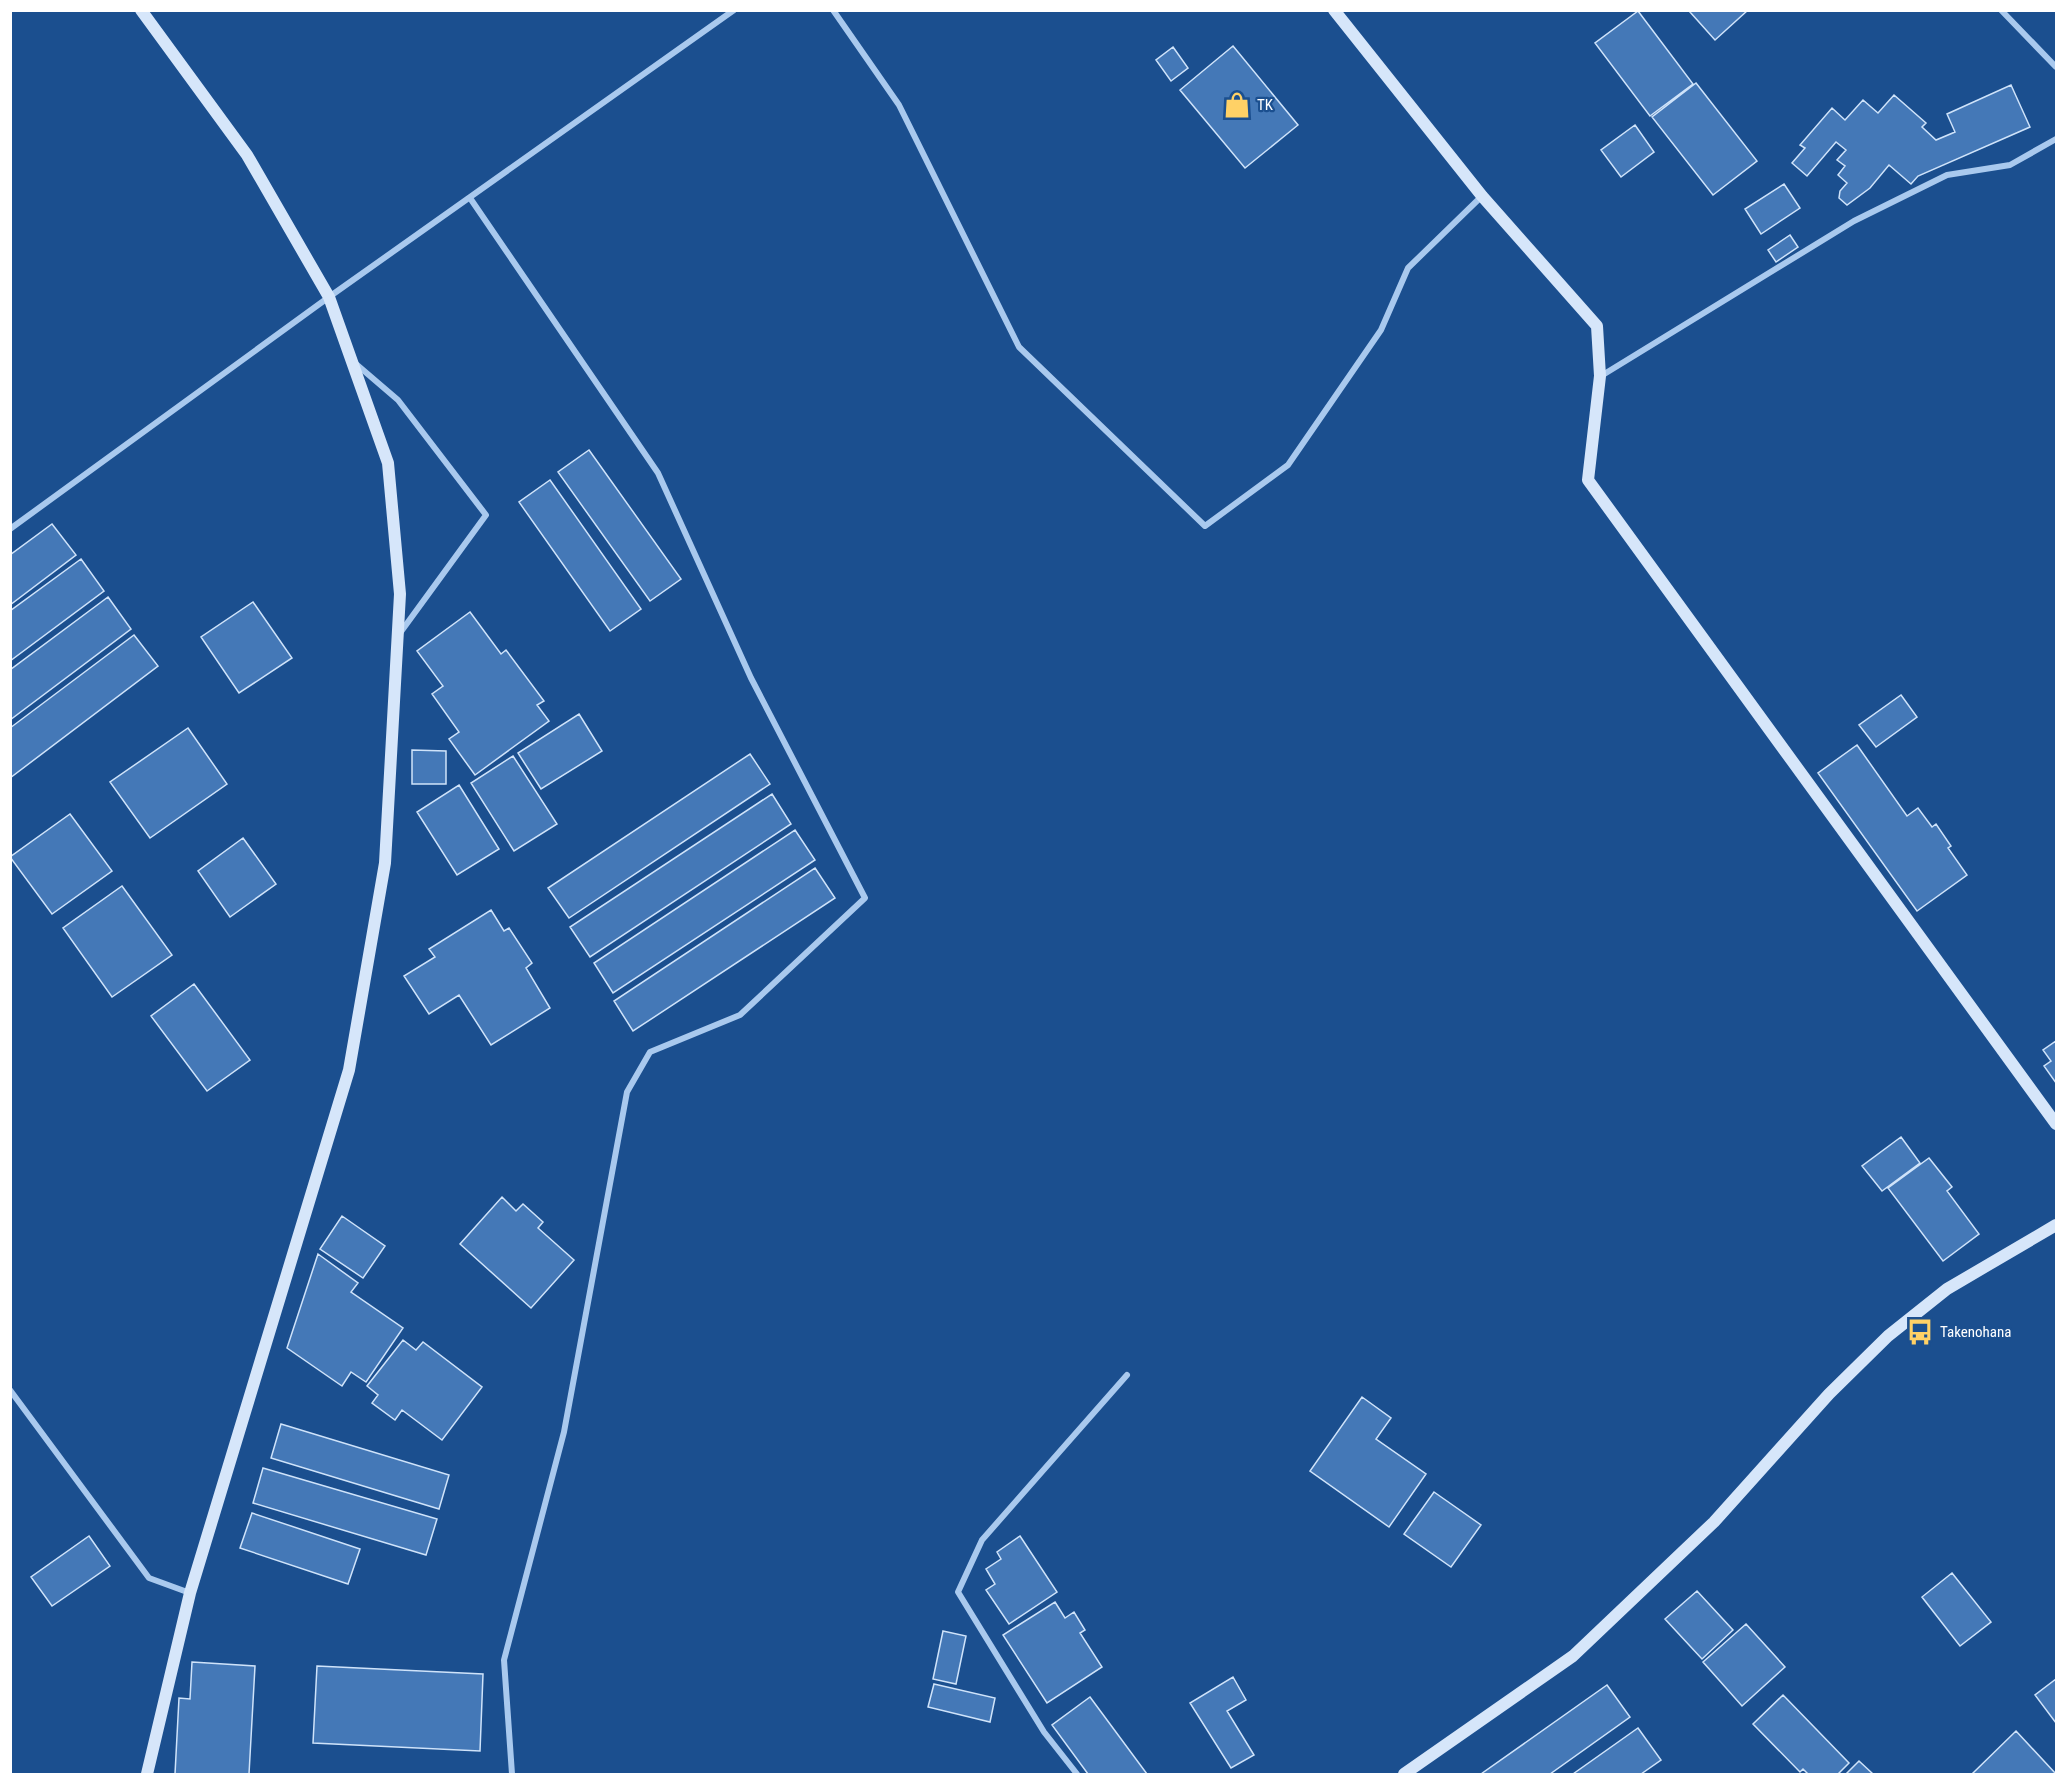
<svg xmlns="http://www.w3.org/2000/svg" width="2067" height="1785" font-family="'Roboto Condensed',sans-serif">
<rect width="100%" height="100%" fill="#1b4f8f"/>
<path fill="#4478b7" stroke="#cfe3fa" stroke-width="1.5" d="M1692,10h56l-33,30 -25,-28z
M1638,11l55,73 -43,32 -55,-73z
M1233,46l65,79 -53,43 -65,-78z
M1173,47l15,21 -17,13 -15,-21z
M1696,83l61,78 -44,34 -61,-78z
M2011,85l19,42 -112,49 -7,8 -22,-19 -19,23 -23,17 -8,-7 1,-7 7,-8 -9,-8 7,-9 -8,-6 9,-10 -10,-8 -29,34 -15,-13 13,-15 -5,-3 32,-37 13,12 18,-20 15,13 16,-18 32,28 -4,4 14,13 19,-8 -8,-18z
M1635,125l19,27 -33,25 -20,-27z
M1784,184l16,24 -39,26 -16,-25z
M1790,235l8,12 -22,15 -8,-12z
M589,450l92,129 -31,22 -92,-129z
M550,480l91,129 -31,22 -91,-129z
M52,524l24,31 -66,50v-50z
M81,559l23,32 -94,70v-50z
M108,597l23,32 -121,91v-50z
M253,602l39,56 -53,35 -38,-56z
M470,612l31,42 5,-4 38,51 -7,4 12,16 -74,54 -26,-36 10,-7 -27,-38 11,-8 -26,-35z
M134,635l24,31 -148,112v-50z
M1901,695l16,22 -41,30 -17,-22z
M579,714l23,37 -61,38 -23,-36z
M188,728l39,56 -77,54 -40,-56z
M1857,745l50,71 11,-8 14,19 4,-3 15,22 -3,2 19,27 -50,36 -99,-138z
M412,750l34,1v33h-34z
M750,754l20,30 -201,134 -21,-30z
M513,756l44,68 -43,27 -43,-68z
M459,785l40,64 -42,26 -40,-63z
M772,794l19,30 -201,133 -20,-30z
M70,814l42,57 -60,43 -42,-57z
M795,830l20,30 -202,133 -19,-30z
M243,838l33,46 -46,33 -32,-46z
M815,868l20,30 -202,133 -19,-30z
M122,886l50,69 -60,42 -49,-69z
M491,910l13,21 5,-3 23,35 -6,5 24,40 -59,37 -32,-50 -30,19 -25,-38 31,-19 -6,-8z
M194,984l56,76 -43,31 -56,-75z
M2056,1041v42l-12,-17 7,-5 -8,-11z
M1901,1137l19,26 -38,28 -20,-25z
M1929,1158l23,29 -5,4 32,43 -36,27 -55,-73z
M502,1197l14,14 7,-7 20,18 -5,6 36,32 -43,48 -71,-64z
M342,1216l43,30 -22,32 -43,-29z
M318,1254l40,29 -7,9 52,36 -37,54 -15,-10 -9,14 -55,-38z
M403,1340l13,10 7,-8 59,45 -40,53 -40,-30 -7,10 -23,-17 6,-8 -11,-9z
M1362,1397l29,21 -15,21 50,35 -37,53 -79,-56z
M281,1424l168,51 -10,34 -168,-51z
M263,1468l174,51 -11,36 -173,-52z
M1434,1492l47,33 -30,42 -47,-33z
M252,1513l108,36 -12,35 -108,-36z
M89,1536l21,30 -58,40 -21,-29z
M1020,1536l37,56 -48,32 -23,-34 9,-6 -9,-15 15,-10 -4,-7z
M1952,1573l39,49 -31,24 -38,-49z
M1697,1591l36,39 -31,29 -37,-40z
M1055,1602l10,16 9,-6 11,18 -5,3 22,34 -55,36 -44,-68z
M1746,1624l39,43 -43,39 -39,-44z
M943,1631l23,5 -10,48 -23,-5z
M192,1662l63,4 -6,108h-74l4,-76 11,1z
M317,1666l166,8 -3,77 -167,-8z
M1233,1677l13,23 -19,11 27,44 -23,13 -41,-65z
M2056,1679v44l-21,-28z
M934,1684l61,14 -5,24 -62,-15z
M1607,1685l23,32 -80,57h-69z
M1783,1695l66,68 -11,11h-30l-5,-5 -3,3 -47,-48z
M1090,1697l57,77h-59l-36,-49z
M1638,1728l23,32 -20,14h-68z
M2016,1731l40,43h-84z
M1859,1761l14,13h-27z"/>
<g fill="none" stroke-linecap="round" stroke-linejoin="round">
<path stroke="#a9c9ee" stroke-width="6" d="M833,10l66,95 120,242 186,179 83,-61 93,-135 27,-62 74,-72
M2001,10l55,57
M470,198l188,275 93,205 114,220 -125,117 -90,37 -23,40 -63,340 -60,228 8,114
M356,364l42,36 88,115 -86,118
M1601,376l253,-155 93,-46 63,-10 46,-26
M10,529l319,-232 405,-287
M10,1390l139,188 41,15
M1077,1774l-33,-42 -86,-140 24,-52 145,-165"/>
<path stroke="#d6e6fa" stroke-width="12" d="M141,10l106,145 82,142 59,166 12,131 -15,269 -36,207 -159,523 -43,181
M1334,10l148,186 115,130 3,50 -12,104 468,644
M1404,1774l169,-118 141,-134 115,-128 59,-58 59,-47 109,-64"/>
</g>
<defs>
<g id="shop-bare" transform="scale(2.07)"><path d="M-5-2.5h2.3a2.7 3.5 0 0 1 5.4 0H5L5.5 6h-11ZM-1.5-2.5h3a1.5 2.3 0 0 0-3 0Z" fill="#ffd166" stroke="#1b4f8f" stroke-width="2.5" paint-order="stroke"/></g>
<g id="bus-bare" transform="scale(2.07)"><path d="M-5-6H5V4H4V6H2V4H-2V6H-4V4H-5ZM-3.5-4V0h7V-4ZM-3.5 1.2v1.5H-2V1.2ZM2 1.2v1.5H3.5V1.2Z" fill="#ffd166" stroke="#1b4f8f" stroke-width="2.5" paint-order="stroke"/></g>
</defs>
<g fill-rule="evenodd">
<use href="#shop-bare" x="1237" y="105"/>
<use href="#bus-bare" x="1920" y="1332"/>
</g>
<g text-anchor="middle" stroke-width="4.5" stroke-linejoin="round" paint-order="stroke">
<g font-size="15" fill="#fff" stroke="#1b4f8f" text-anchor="start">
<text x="1257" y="110">TK</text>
<text x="1940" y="1337">Takenohana</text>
</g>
</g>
<rect width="2067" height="1785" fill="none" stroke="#ffffff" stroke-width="24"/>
</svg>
